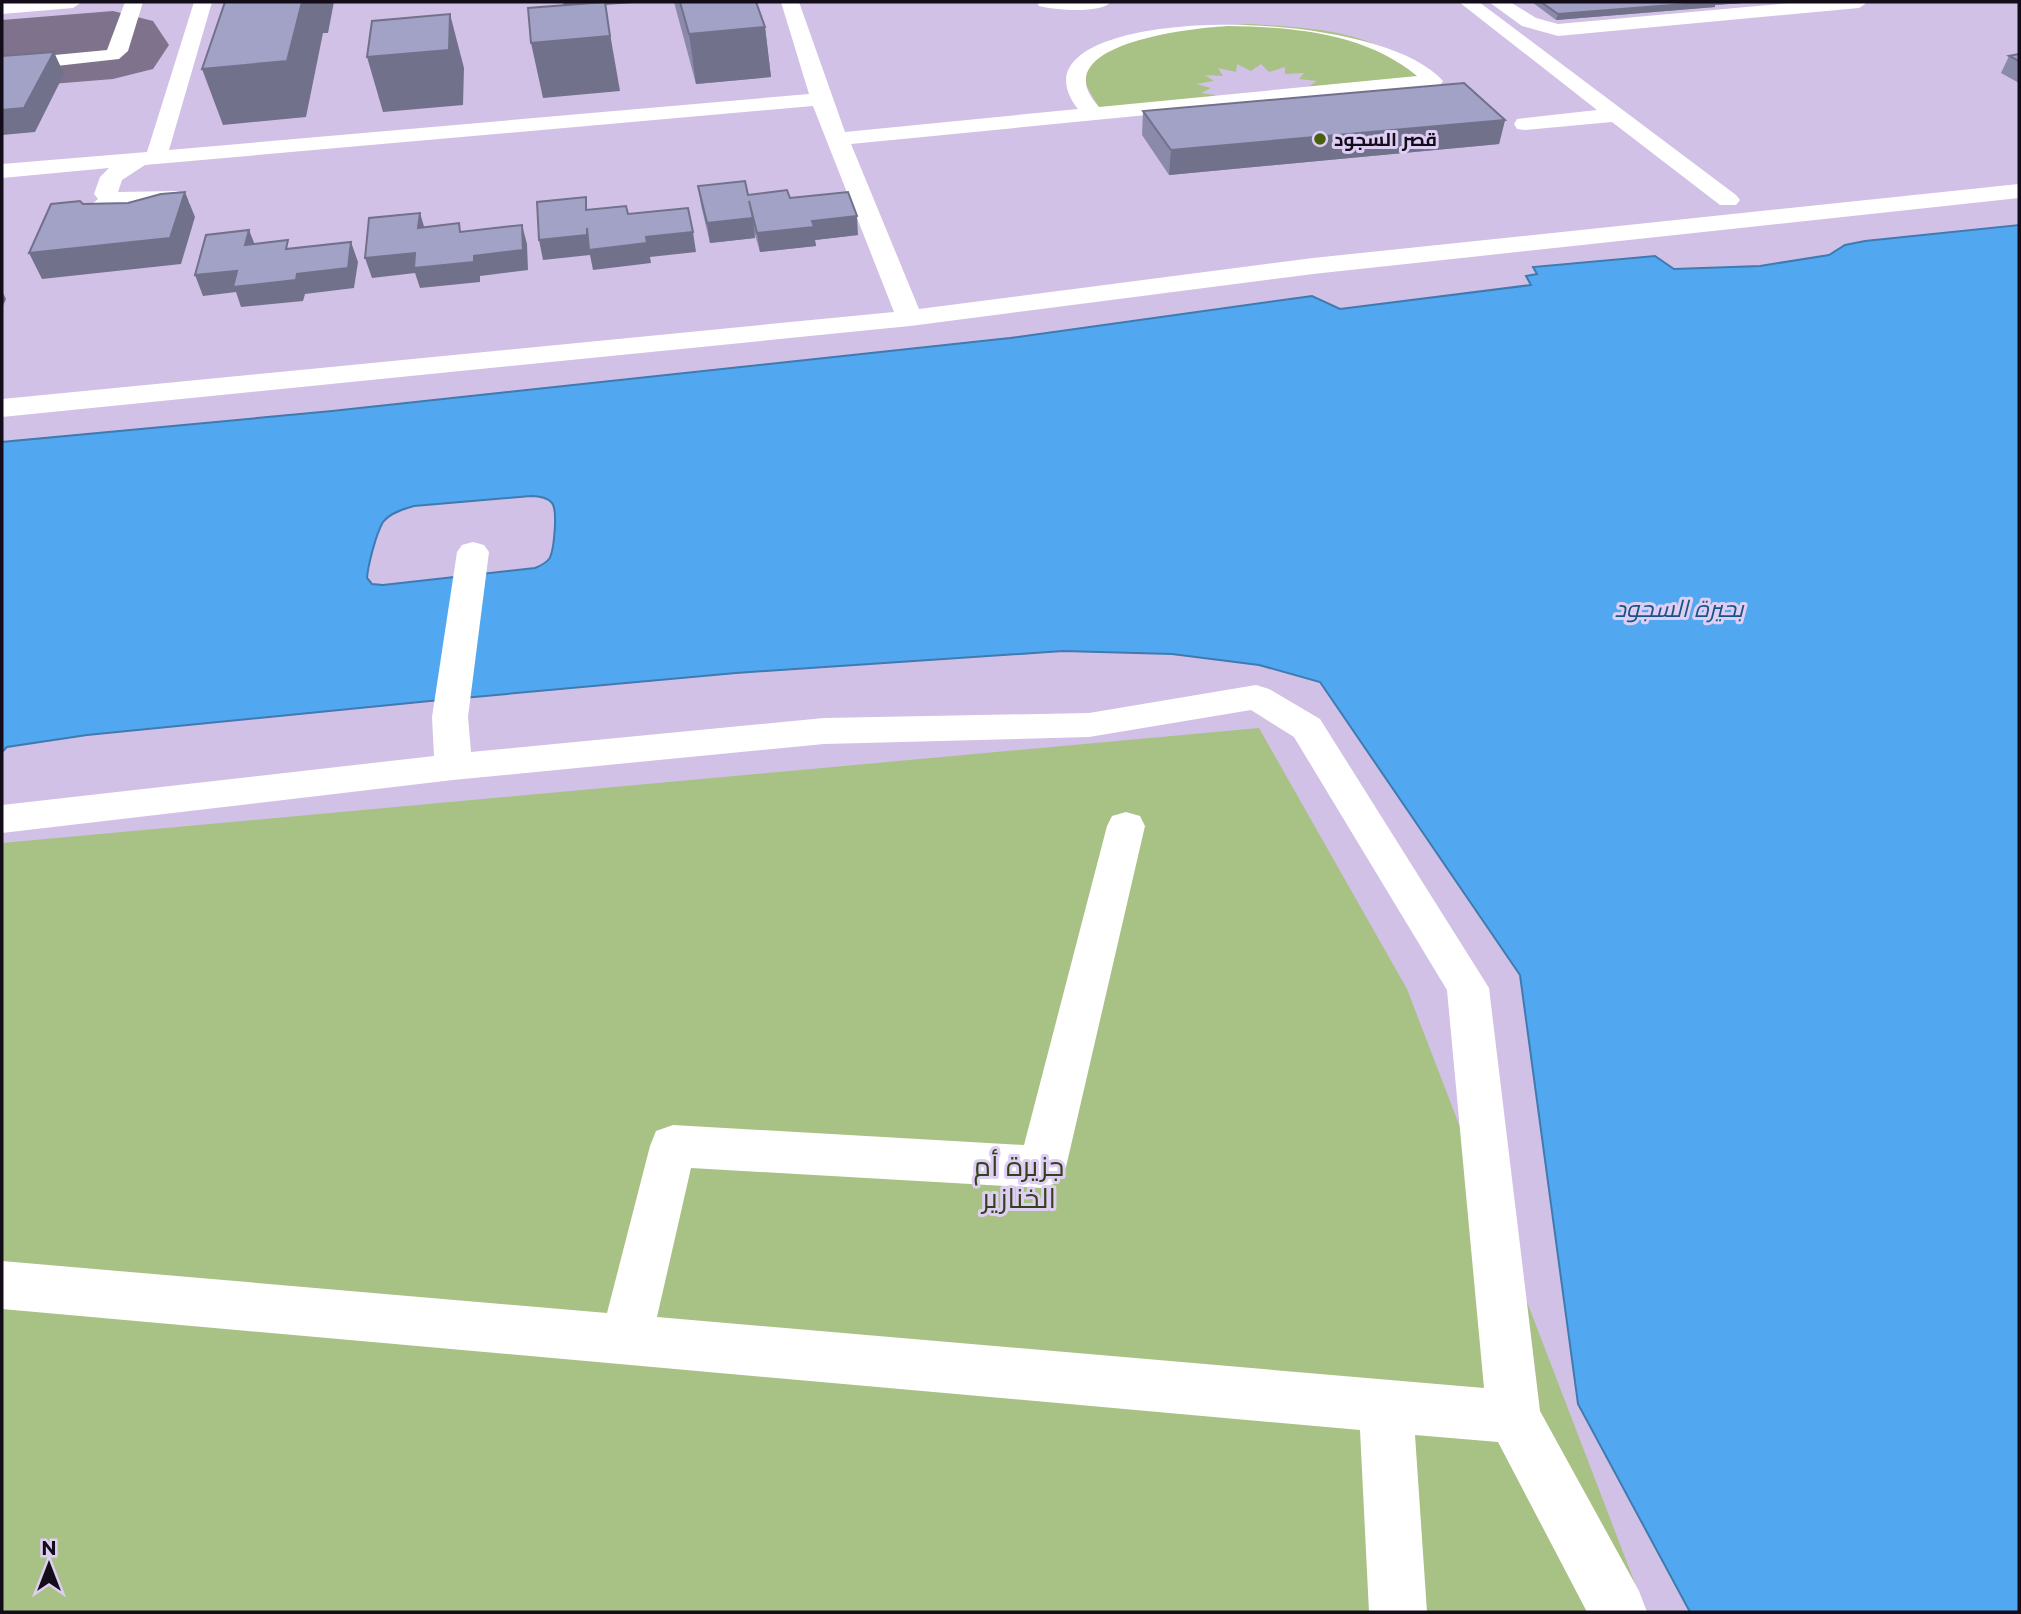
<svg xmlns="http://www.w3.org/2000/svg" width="2021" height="1614" font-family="Montserrat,Cairo,sans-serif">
<rect width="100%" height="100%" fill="#d2c1e6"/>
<path fill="#a8c184" d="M1251,24c48,3 107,5 148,33 9,6 16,15 24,22l-115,8 9,-6 -18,-2 5,-6 -19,1v-7l-16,5 -8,-8 -10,7 -14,-7 -1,8 -18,-4 5,8 -18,-1 9,6 -18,3 15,4 -10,5 14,2v3l-115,11 -17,-29 3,-17c49,-33 108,-37 165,-39z
M1259,728l148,261 239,623h-1644v-769z"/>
<path fill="#52a8f0" stroke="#3f7ab0" stroke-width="2" fill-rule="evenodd" d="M2019,225v1387h-329l-112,-208 -58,-429 -200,-293 -61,-17 -87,-11 -109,-3 -327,22 -306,28 -343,34 -80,12 -5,5v-310l330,-31 678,-73 302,-42 28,13 191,-24 -5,-9 11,-2 -4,-7 122,-11 19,13 86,-3 69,-11 16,-10 20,-4zM531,496c7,0 16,1 21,7 6,7 2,49 -3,56 -4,5 -9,7 -14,9l-152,17 -11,-1 -5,-6c1,-13 9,-44 16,-56 7,-9 20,-13 31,-16z"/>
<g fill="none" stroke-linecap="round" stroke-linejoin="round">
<path fill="#7e728c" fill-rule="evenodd" d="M113,11l40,10 16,24 -16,24 -40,10 -111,9v-68z"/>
<path fill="#fff" fill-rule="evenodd" d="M2,2h80l-9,6 -71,6z
M125,2h18l-15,49 -9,8 -117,13v-12l105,-10z
M194,2h18l-43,148 640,-56 -28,-92h18l46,130 233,-23c-83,-105 294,-109 365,-28l-3,4 -7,2 -582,57 68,165 394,-51 706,-74v14l-706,76 -403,52 -908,91v-18l892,-87 -81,-206 -668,59 -23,15 -4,12 58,-1 8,2 6,10c-15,22 -87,36 -104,12l5,-10 7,-6 -4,-5 6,-17 9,-9 -107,10v-14l145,-12zM1228,26c65,1 137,7 189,50l-318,31c-58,-63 93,-79 129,-81zM159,204l-21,8h-27l5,-4z
M1037,2h74c-11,12 -56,8 -72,4z
M1459,2h20l257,193 4,5 -4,5h-16l-108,-83 -87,8 -8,-1 -3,-5 3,-5 8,-1 72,-8z
M1489,2h21l26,16 22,6 243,-22h67l-9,6 -301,28 -36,-10z
M473,542l11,3 5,7 -21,165 3,35 353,-34 265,-5 167,-28 13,4 51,30 169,269 51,423 99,180 8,21h-60l-89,-170 -83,-7 12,177h-58l-9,-182 -1358,-121v-48l605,52 43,-167 6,-15 17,-6 351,20 83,-319 5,-10 14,-4 14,4 5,10 -79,341 -7,15 -17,6 -351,-20 -34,149 827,71 -37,-398 -153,-253 -43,-27 -162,27 -265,7 -371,36 -451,53v-28l432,-49 -2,-39 25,-165 5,-7z"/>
</g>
<path fill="#8b8aaa" d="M674,2h82l9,25 6,50 -75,7z
M1532,2h224l-41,3v2l-159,13z
M2019,54v29l-18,-10 8,-17z
M1143,111l362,9 -6,24 -330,31 -27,-40z
M698,186l50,9 42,3 68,37 -43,5 1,6 -56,6 -6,-21 1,7 -45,5 -9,-38z"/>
<path fill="#71718b" d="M302,2h32l-6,31h-5l-17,84 -83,8 -21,-56z
M563,2h84l-42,3 15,86 -77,7 -12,-55 33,-35z
M1710,2h46l-41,3v2l-159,13 2,-6z
M450,14l14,54 -1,37 -80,7 -16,-55z
M765,27l6,50 -75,7 -7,-50z
M54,52l10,22 -29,58 -33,3v-25z
M1505,120l-6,24 -330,31 2,-25z
M185,192l10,25 -14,47 -139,15 -13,-26z
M420,213l6,20 -8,-5z
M857,216l1,19 -43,5 1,6 -56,6 -3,-19 55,-12z
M753,218l2,20 -45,5 -3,-20z
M522,225l5,19 1,26 -48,6v6l-60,6 -5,-15 -43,5 -7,-20 50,-5 59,3z
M249,230l8,20 -12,-5z
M693,232l3,20 -46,5 1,6 -58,7 -3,-15 -47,5 -4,-20 48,-5 59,2z
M351,242l7,20 -4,26 -49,6 -2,7 -62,6 -5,-15 -33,4 -8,-21 42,-4 60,3z
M2,291l4,8 -4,9z"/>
<path fill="#a2a1c6" stroke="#71718b" stroke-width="2" d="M225,2h77l-15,59 -85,8z
M605,2l5,34 -79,7 -3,-35z
M680,2h76l9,25 -76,7z
M1541,2h169l-152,12z
M450,14l-1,36 -82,7 5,-36z
M54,52l-30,56 -22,2v-54z
M2019,54v7l-10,-5z
M1464,83l41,37 -334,30 -28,-39z
M745,181l3,14 39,-5 3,8 58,-6 9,24 -45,5 2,6 -57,6 -8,-32 4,17 -46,5 -9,-37z
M185,192l-15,46 -141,15 22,-49 29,-3 3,3 45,-1 33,-9z
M586,197v13l40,-4 2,8 60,-6 5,24 -47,5 1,6 -58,7 -2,-22v7l-48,5 -2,-38z
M420,213l-2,15 41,-5 1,9 62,-7 1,25 -49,6v6l-60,6 1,-15 -50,5 4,-40z
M249,230l-4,15 43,-5 -2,9 65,-7 -3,26 -51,6 -1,6 -63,7 4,-16 -42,4 11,-40z"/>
<circle fill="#46600d" stroke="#dfcef4" stroke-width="2.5" cx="1320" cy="139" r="7"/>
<g text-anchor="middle" stroke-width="6" stroke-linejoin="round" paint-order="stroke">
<g font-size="19" font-weight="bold" fill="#130d1a" stroke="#dfcef4" text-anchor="start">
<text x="1334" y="146">قصر السجود</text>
</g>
<g font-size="24" font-style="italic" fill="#175584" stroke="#dfcef4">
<text x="1679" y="617">بحيرة السجود</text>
</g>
<g font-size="28" fill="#33421a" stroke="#dfcef4">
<text x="1019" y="1176">جزيرة أم<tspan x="1019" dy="32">الخنازير</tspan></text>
</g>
</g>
<rect width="2021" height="1614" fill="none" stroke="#130d1a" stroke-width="7"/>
<g transform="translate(49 1565)" stroke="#dfcef4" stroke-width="5" paint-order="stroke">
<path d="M0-5L12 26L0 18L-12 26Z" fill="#130d1a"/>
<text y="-10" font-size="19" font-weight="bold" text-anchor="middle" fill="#130d1a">N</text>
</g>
</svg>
